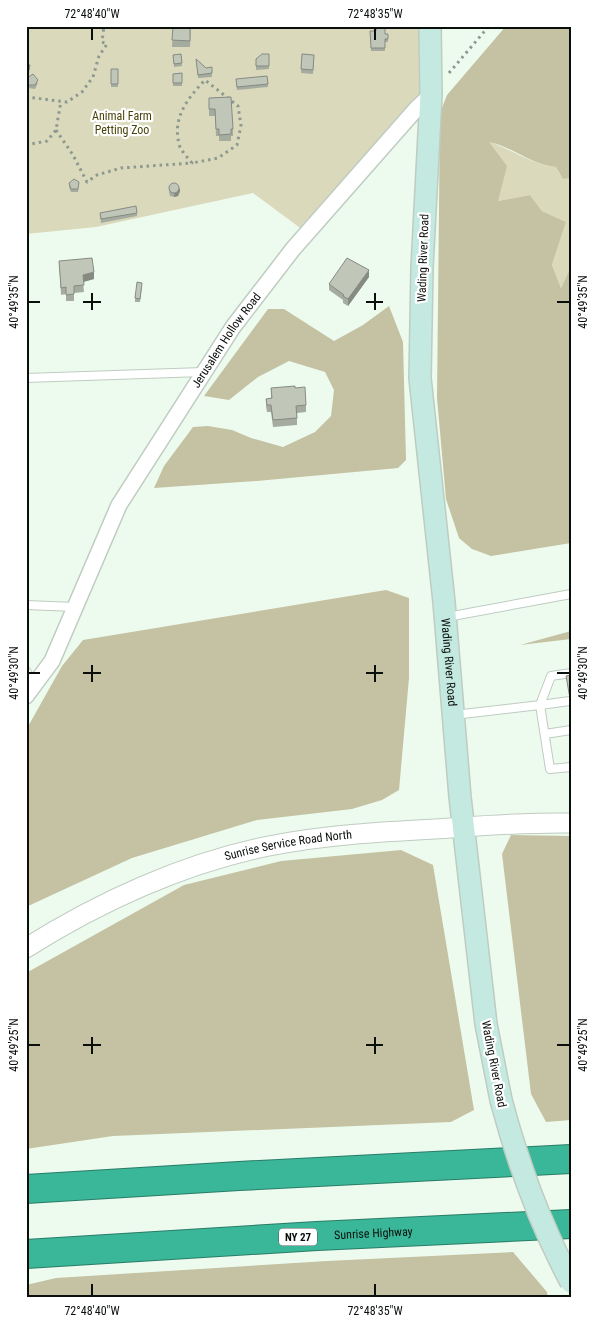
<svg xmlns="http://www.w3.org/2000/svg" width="597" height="1324" font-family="'Roboto Condensed',sans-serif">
<rect width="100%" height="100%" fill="#edfbef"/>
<path fill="#dad9bc" d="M26,26h407l-2,67 -124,140 -54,-40 -157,34 -70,7z
M488,141c23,8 44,24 68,26l7,12 8,-1v89l-10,21 -9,-23 14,-43 -24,-11 -12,-16 -32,6z"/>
<path fill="#c4c2a2" d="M506,26h65v152l-8,1 -7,-12c-24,-2 -43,-20 -67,-25l18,24 -9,35 32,-6 12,16 24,11 -14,43 9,23 10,-21v276l-80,13 -19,-7 -13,-11 -13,-39 -9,-101 3,-285 7,-18z
M389,306l14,36 3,118 -8,8 -141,13 -103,7 10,-22 29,-39 15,-1 24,4 19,8 32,9 32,-15 16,-16 3,-26 -9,-18 -36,-11 -31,16 -29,23 -25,-4 64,-87h16l50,32 29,-16z
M386,590l23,8v80l-10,112 -17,10 -30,9 -95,11 -125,38 -106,49v-177l36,-64 21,-26z
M571,631v8l-51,6z
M511,835l60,1v284l-25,2 -15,-28 -29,-240z
M401,850l32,15 41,245 -23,12 -338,14 -87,13v-176l158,-88 97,-24z
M513,1252l34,40 1,6h-522v-13l30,-7 271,-17z"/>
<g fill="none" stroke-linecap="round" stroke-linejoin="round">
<g stroke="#bfccc1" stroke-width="10">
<path id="service" d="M26,378l177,-6
M26,605l49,2
M447,617l124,-23
M26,671l9,14
M570,701l-30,4 11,-29 20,-3
M454,715l86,-10 10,64 21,-2
M545,734l26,-4"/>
</g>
<g stroke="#bfccc1" stroke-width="18">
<g id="minor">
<path id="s1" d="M26,696l26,-35 67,-156 114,-178 60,-78 124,-141 14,-13"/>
</g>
</g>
<g stroke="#bfccc1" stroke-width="21">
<g id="tertiary">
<path id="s2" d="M26,948c73,-46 158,-85 243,-102 55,-11 110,-14 166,-17 45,-3 90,-7 136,-6"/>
</g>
</g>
<g stroke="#bfccc1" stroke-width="24">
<g id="secondary">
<path id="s3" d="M430,26l1,69 -9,173 -2,110 24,224 16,195 26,227 15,76"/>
</g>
</g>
<g stroke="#297c67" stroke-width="30">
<g id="motorway">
<path d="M26,1189l213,-13 332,-17"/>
<path id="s4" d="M26,1254l291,-18 254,-12"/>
</g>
</g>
<path stroke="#8d988f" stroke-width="3" stroke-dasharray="2.5 4" stroke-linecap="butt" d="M449,73l40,-47
M26,97l41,5 15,-10 11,-15 6,-21 8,-12 -5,-2 2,-16
M56,130l17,25 14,27 10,-7 24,-7 71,-5c-4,-5 -9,-10 -12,-16 -9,-28 7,-48 25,-67l33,26 3,19 -4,20 -19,13 -26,5
M26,145l21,-4 9,-11 5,-29"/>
<use href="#service" stroke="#fff" stroke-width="8"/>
<use href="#minor" stroke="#fff" stroke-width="15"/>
<use href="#tertiary" stroke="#fff" stroke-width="19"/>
<use href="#secondary" stroke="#c4e9e0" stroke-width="21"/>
<use href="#motorway" stroke="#3ab799" stroke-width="28"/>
<g stroke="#bfccc1" stroke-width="24" stroke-linecap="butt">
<path id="secondary-bridge" d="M501,1100c17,64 39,124 70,182"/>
</g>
<use href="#secondary-bridge" stroke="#c4e9e0" stroke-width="21"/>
</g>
<path fill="#a5ab9f" d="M173,26h18l-1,21h-18z
M370,31l18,3v8h-3v9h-14z
M181,54l1,12 -8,1 -1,-12z
M269,54v15l-13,1v-11z
M302,54l12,1 -1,19 -12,-1z
M196,59l10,9 6,-1v10l-14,1z
M26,64l4,1 -1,9 -3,-1z
M111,69h7v18h-7z
M182,73v13h-9v-12z
M27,78l11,5 -3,6 -7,-1z
M236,83l32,1v3l-31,3z
M209,98l24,31v7h-2v5h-12v-5h-3l-1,-20h-6z
M69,183l10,2 -1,7h-7l-2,-5z
M169,189l11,2 -2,5 -4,1 -4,-1 -1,-4z
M100,213h37v3l-36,7z
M59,261l35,18 -11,3 1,10 -10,1v8h-8v-7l-5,1z
M369,277l-21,29 -5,-3v-3l-14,-10v-6z
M142,286l-2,16h-5v-4z
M271,388h24l11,17v7l-9,1v12l-24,2 -2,-15h-4l-1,-6v-7l5,-1z"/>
<path fill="#868b82" d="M180,188v3l-2,5 -4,1v-3z
M369,270v7l-21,29v-7z
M94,272v7l-11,3v-7z"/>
<path fill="#c0c7b9" stroke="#868b82" d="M173,26h17v15l-18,-1z
M376,28h9v6h3v5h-3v9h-14l-1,-17h6z
M181,54l1,9 -8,1 -1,-9z
M262,54h7v12h-13v-7z
M302,54l12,1 -1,15 -12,-1z
M196,59l10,9 6,-1v6l-14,2z
M26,64l4,1 -1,5h-3z
M111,69h7v15h-7z
M182,73v10h-9v-9z
M33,74l5,6 -3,5h-7l-1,-7z
M267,76l1,8 -31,3 -1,-8z
M231,97l2,32h-2v5l-12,1v-6h-3l-1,-20h-6v-11z
M74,179l5,3 -1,7h-7l-2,-6z
M169 188a5 5 0 1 1 10 0a5 5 0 1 1-10 0Z
M136,206l1,7 -36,6 -1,-6z
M92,258l2,14 -11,3 1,10 -10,1v8l-8,1v-8l-5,1 -2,-27z
M347,258l22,12 -21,29 -5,-3 1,-1 -15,-11z
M137,282l5,1 -2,16 -5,-1z
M295,386v2l10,-1 1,18 -10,1 1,12 -24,2 -2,-15h-4l-1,-6 6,-1 -1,-10z
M571,675v29l-5,-28z"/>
<path fill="none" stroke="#0a0f0b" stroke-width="2" d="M92,28v12M375,28v12M92,293v17M375,293v17M28,302h12M83,302h18M366,302h17M557,302h13M92,665v17M375,665v17M28,673h12M83,673h18M366,673h17M557,673h13M92,1037v17M375,1037v17M28,1045h12M83,1045h18M366,1045h17M557,1045h13M92,1284v12M375,1284v12"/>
<g text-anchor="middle" stroke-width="4.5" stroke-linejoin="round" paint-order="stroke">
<rect fill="#fff" stroke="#545754" stroke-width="1" x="279" y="1228.5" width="38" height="17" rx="4"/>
<g font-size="11" font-weight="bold" fill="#0a0f0b">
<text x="298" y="1241">NY 27</text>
</g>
<g font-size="12" fill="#484309" stroke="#fff">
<text x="122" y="120">Animal Farm<tspan x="122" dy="14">Petting Zoo</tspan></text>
</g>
<g font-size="12" fill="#0a0f0b" stroke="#fff">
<text transform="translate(423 258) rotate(-88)" y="4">Wading River Road</text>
<text dy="4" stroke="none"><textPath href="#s1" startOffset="410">Jerusalem Hollow Road</textPath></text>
<text dy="4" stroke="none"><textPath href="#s3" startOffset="638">Wading River Road</textPath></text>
<text dy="4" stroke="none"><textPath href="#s2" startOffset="284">Sunrise Service Road North</textPath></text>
<text transform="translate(494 1064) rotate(79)" y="4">Wading River Road</text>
<text dy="4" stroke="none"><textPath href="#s4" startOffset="348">Sunrise Highway</textPath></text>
</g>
</g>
<rect width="597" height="1324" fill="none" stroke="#ffffff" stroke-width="55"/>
<rect x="28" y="28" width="542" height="1268" fill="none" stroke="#0a0f0b" stroke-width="2"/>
<g font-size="12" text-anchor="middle" fill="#0a0f0b">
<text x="92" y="18">72°48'40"W</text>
<text x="375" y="18">72°48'35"W</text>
<text transform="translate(14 302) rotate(-90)" y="4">40°49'35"N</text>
<text transform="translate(583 302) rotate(-90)" y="4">40°49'35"N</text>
<text transform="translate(14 673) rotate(-90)" y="4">40°49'30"N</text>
<text transform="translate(583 673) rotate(-90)" y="4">40°49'30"N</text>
<text transform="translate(14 1045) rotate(-90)" y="4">40°49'25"N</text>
<text transform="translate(583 1045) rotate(-90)" y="4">40°49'25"N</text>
<text x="92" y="1315">72°48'40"W</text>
<text x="375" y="1315">72°48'35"W</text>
</g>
</svg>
